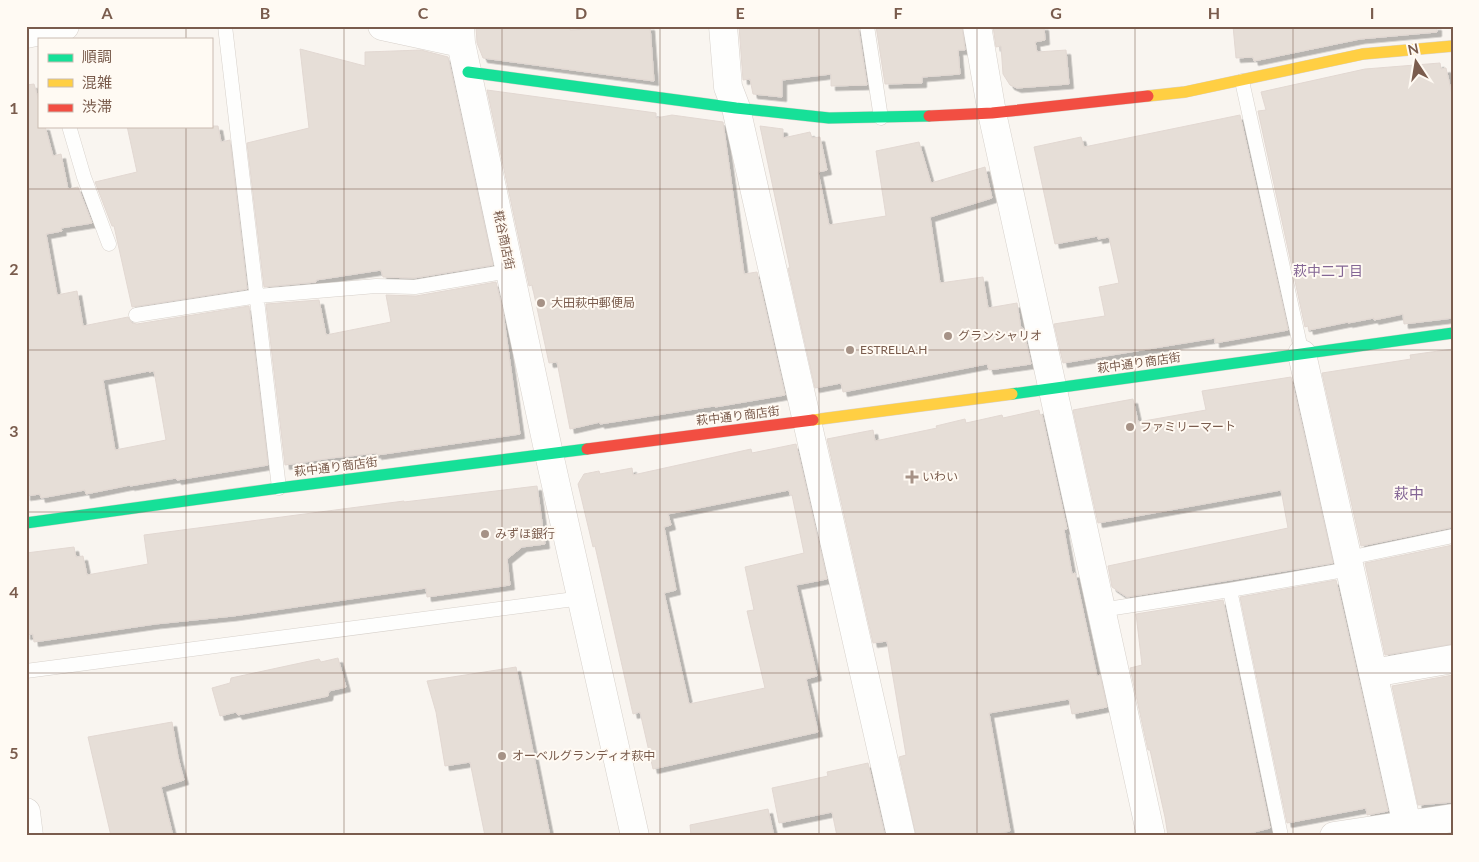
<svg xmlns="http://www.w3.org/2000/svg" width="1479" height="862" font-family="Lato,'Noto Sans JP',sans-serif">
<defs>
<filter id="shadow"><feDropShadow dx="4.5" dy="4.5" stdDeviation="0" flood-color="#0004"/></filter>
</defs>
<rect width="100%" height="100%" fill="#f9f5f0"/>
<path fill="#e6ded7" stroke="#e2d8d2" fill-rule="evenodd" filter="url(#shadow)" d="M476,26h94v4l80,-4 4,55 -171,-23 -6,-15z
M739,26h119l9,59 -36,1v-12l-49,6v17l-29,-3 -3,-15 -7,1z
M876,26h86l3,24h-7l2,24 -38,3v6l-37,1z
M993,26h51l1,14 -10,2 2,10 29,-2 3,34 -52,4 -7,-3 -7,-11 -2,-28 -5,1z
M1233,26h204v6l-77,7 -106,22 -1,-4 -17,1z
M300,49l65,17v-14l56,-2 27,7 45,208 -79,13 -31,-1 -2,-7 -65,10v2l-52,5 -17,-144 62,-15z
M1440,63l1,6 5,-1 7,31v219l-49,6 -1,-10 -29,6v-2l-26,5v-1l-39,8 -1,-4 -3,1 -47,-216 8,-1 -5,-18 104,-23z
M34,84l5,17v25h6l8,30 8,-2 7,35 10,-2 14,36 -31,5 1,3 -16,3 11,61 20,-4 6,35 45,-9 4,6 5,1 112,-18 19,159 -91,15 -1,-2 -46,8v-1l-44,9 -1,-4 -44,8 -1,-4 -14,2v-411zM149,371v1l5,-1 12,69 -51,10 -12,-70z
M487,90l169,23v5l16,-3 51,7 21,152 13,-2 28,123 -70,12 -1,-1 -114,18v-2l-30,7 -13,-67 -8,1 -17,-78 -3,1z
M1240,115l48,215 -73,13v-5l-152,25 -9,-39 51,-8 -6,-29 20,-4 -10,-46 -11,2v-3l-43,8 -21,-97 47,-10 3,10z
M127,126h91l3,16 9,-2 17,149 -115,18 -18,-81h-2l-17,-44 42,-10z
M760,126l23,3v9l27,-6 2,6 8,-1 7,33 -9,2 11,53 57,-9 -10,-65 43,-9 12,41 54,-16 7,31 -62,19 10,66 43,-6 5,31 29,-5 4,26 2,-1 8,36 -42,6 -2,-6 -144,28 -2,-9 -26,5 -27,-120h2z
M496,282l7,30 17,122 -143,21v-2l-46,5 -46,7 -19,-161 53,-4 7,35 65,-13 -5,-27 30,1z
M1453,349v178l-92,19 -39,-173 89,-14 -1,-4z
M1291,377l42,186 -206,34 -15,-10 -4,-21 180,-38 -7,-38 -183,33 -25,-113 60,-11 5,23 68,-12 -4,-19z
M1039,410l1,5h2l25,114 -3,1 8,44 3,-1 22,103 3,-1 7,32 -35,7 -3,-15 -80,14 21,118 -24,5h-70l-17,-79 7,-2 -19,-114 -14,2 -46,-204 46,-9 2,11 62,-13 -1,-2 29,-7 1,4 36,-8 1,3z
M796,444l31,135 -31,6 21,91 -11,3 12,53 -165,37 -13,-57 -7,2 -38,-168 -2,1 -15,-63 6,-10 15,-3 1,3 32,-6 1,7 118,-26 1,4zM789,490l1,5h2l12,58 -59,14 9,43 -7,1 18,77 -76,16 -25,-111 12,-3 -12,-63 7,-2 -3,-11z
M537,486l8,58 -23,3 -15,12 3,26 -83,12 -1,-9 -193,28 -78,8 -121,18 -1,-8 -7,1v-82l48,-6 2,10 7,-1 4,19 61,-11 -4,-29 260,-34v1z
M1453,545v99l-68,11 -20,-92z
M1336,580l52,231 -21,4 -1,-7 -79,15 -47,-226z
M1223,600l47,228 -31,8h-71l-3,-19 -15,-67h-2l-18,-82 12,-3 -6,-51z
M338,658l8,29 -17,4 -1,5 -90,19 -2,-3 -16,4 -8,-28 18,-5 1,-5 88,-19 2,3z
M516,667l34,169h-65l-15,-74 -25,4 -9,-54 -9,-31z
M1453,675v127l-35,3 -26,-119z
M172,722l6,35 6,23 -23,7 12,49h-62l-23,-99z
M868,763l17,73h-48l-5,-24 -53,11 -7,-35 56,-12 -1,-4z
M768,809l6,27h-83l-1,-11z"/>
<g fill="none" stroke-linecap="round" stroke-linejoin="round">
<g stroke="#d7d1cb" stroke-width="15">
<path id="lane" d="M225,26l54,462
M867,26l14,92
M1242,81l60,273
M69,126l15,51 25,67
M136,315l122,-19 118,-10 39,1 95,-16
M1348,558l105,-22
M1230,590l51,246
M1101,610l129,-20 120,-21
M26,671l556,-73"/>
</g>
<g stroke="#d7d1cb" stroke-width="29">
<path id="street" d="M382,26l79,17
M460,26l1,17 88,411 86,382
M723,26l5,61 8,21 165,728
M977,26l15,87 159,723
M26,34l39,-8
M1302,354l105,471
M1373,673l80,-14
M26,812l3,24
M1334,836l119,-18"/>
</g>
<g stroke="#d9d2cb" stroke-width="12">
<path id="fast" d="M468,72l268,36 93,10 100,-2
M1012,394l441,-61
M26,523l253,-35 308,-39"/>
</g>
<g stroke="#d9d2cb" stroke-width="12">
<path id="slow" d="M1148,96l37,-4 178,-38 90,-8
M813,420l199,-26"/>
</g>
<g stroke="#d9d2cb" stroke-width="12">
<path id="jam" d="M929,116l63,-3 156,-17
M587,449l226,-29"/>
</g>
<use href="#lane" stroke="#fefefd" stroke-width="14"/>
<use href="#street" stroke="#fefefd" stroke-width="28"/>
<use href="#fast" stroke="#16e098" stroke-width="11"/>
<use href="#slow" stroke="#ffcf43" stroke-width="11"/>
<use href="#jam" stroke="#f24e42" stroke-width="11"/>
</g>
<path fill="none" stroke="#7a5c4d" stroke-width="1" stroke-opacity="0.55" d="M186,26v13M344,26v810M502,26v810M660,26v810M819,26v810M977,26v810M1135,26v810M1293,26v810M186,126v710M26,189h1427M26,350h1427M26,512h1427M26,673h1427"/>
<g fill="#a69286" stroke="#fffaf3" stroke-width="2">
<circle cx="541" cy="303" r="5"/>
<circle cx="948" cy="336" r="5"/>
<circle cx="850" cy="350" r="5"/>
<circle cx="1130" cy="427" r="5"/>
<path d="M909.5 469.5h5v5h5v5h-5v5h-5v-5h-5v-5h5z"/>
<circle cx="485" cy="534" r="5"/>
<circle cx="502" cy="756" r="5"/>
</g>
<g text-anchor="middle" stroke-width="4" stroke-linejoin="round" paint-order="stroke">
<g font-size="12" fill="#7a5c4d" stroke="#fffaf3">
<text transform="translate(504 240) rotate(78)" y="4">糀谷商店街</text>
<text transform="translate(1139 363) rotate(-8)" y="4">萩中通り商店街</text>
<text transform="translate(738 416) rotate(-7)" y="4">萩中通り商店街</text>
<text transform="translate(336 467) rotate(-7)" y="4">萩中通り商店街</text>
</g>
<g font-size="12" fill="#7a5c4d" stroke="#fffaf3" text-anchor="start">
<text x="551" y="307">大田萩中郵便局</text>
<text x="958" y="340">グランシャリオ</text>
<text x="860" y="354">ESTRELLA.H</text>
<text x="1140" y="431">ファミリーマート</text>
<text x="922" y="481">いわい</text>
<text x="495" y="538">みずほ銀行</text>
<text x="512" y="760">オーベルグランディオ萩中</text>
</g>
<g font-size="14" fill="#846695" stroke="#fffaf3">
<text x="1328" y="276">萩中二丁目</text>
</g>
<g font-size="15" fill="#846695" stroke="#fffaf3">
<text x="1409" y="499">萩中</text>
</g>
</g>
<rect width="1479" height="862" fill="none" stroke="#fffaf3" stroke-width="55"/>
<rect x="38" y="38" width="175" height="90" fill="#fffaf3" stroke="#cabbb1"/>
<rect x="48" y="54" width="25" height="8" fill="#16e098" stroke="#cabbb1"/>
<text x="82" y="62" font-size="15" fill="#7a5c4d">順調</text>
<rect x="48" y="79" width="25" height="8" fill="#ffcf43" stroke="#cabbb1"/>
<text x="82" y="88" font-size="15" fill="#7a5c4d">混雑</text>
<rect x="48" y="104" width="25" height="8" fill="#f24e42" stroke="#cabbb1"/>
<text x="82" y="112" font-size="15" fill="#7a5c4d">渋滞</text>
<g transform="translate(1416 62) rotate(348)" stroke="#fffaf3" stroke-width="4" paint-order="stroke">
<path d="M0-4L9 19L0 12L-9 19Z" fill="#7a5c4d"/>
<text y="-8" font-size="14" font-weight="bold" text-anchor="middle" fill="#7a5c4d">N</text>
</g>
<rect x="28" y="28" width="1424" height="806" fill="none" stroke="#7a5c4d" stroke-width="2"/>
<g font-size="16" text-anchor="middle" font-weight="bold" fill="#7a5c4d">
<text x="107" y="19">A</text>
<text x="265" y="19">B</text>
<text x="423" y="19">C</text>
<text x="581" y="19">D</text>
<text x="740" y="19">E</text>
<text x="898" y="19">F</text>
<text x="1056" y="19">G</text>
<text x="1214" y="19">H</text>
<text x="1372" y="19">I</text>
<text x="14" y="114">1</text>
<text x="14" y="275">2</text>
<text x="14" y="437">3</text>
<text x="14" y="598">4</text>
<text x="14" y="759">5</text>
</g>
</svg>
